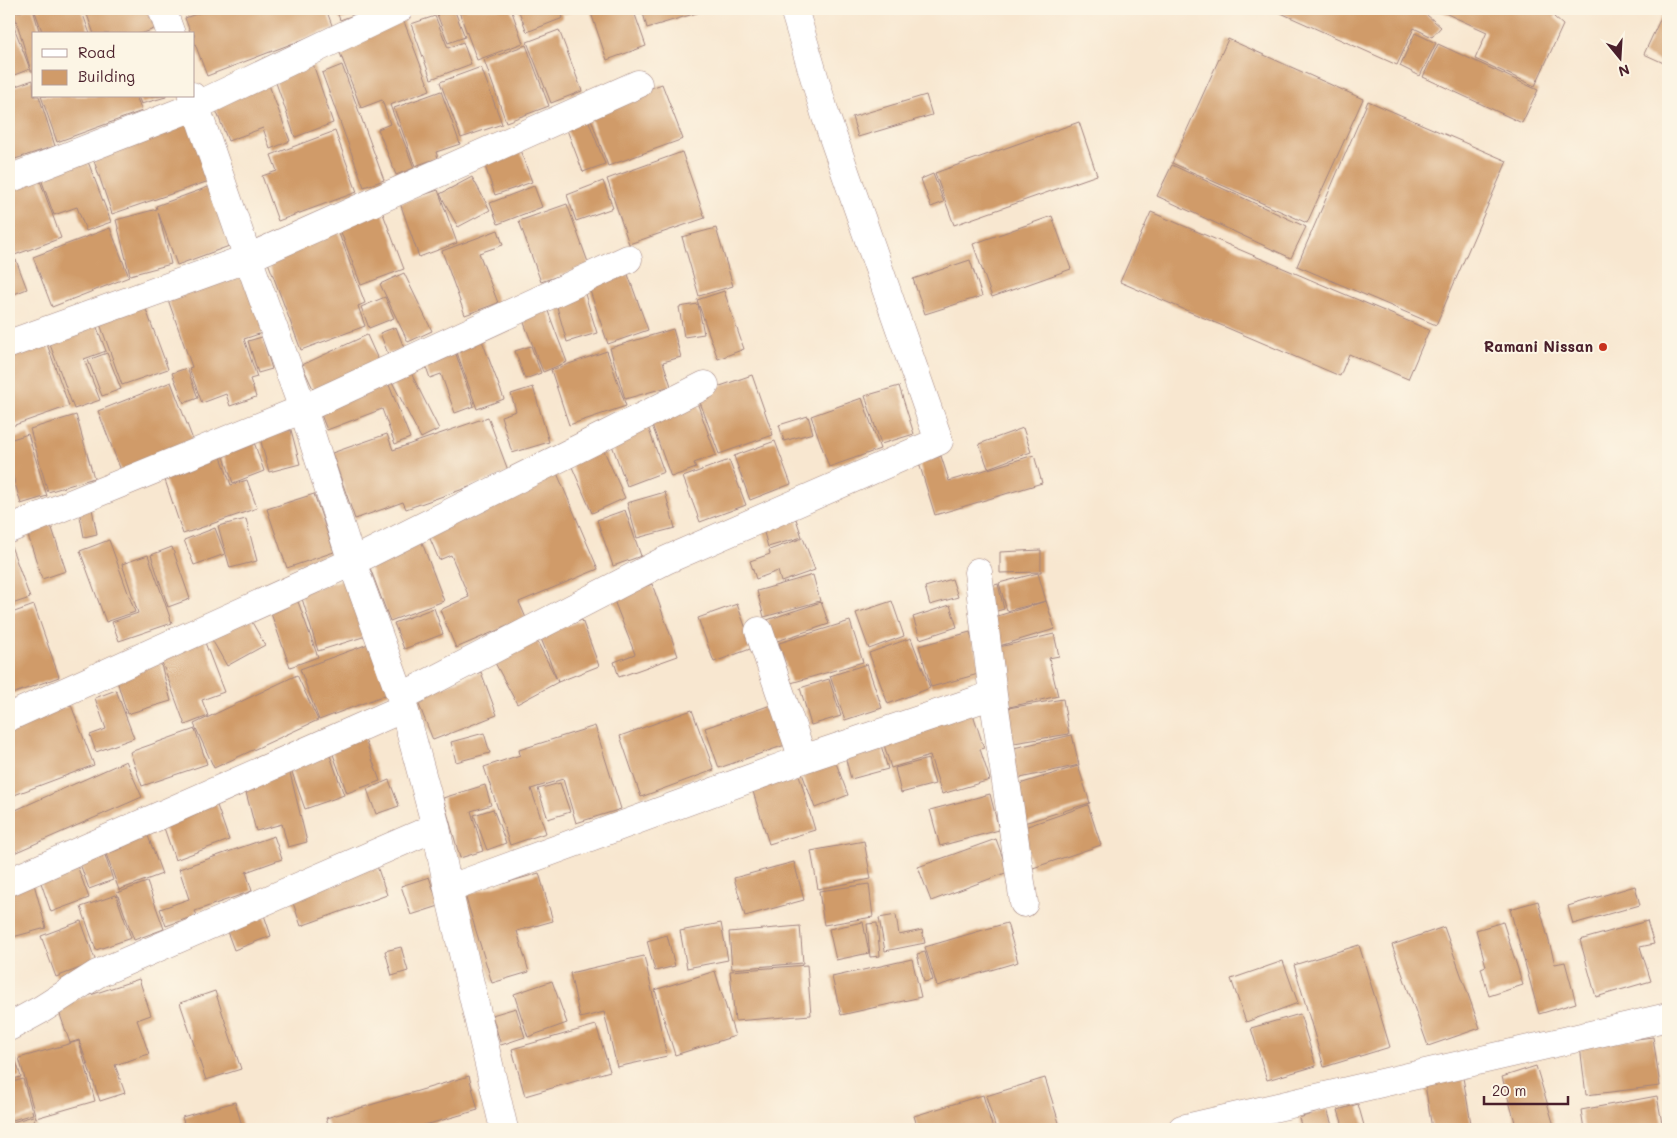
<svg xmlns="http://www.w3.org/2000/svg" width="1677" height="1138" font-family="Mali,sans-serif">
<rect width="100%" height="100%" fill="#fcf5e5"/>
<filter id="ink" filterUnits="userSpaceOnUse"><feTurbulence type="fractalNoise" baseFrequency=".02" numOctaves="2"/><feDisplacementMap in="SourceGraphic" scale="10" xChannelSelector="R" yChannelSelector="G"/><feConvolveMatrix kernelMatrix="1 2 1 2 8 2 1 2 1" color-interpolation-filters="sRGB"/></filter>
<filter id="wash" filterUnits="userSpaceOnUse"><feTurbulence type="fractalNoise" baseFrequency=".0096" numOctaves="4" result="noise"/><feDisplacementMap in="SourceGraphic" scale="20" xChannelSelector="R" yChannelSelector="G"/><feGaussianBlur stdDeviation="1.12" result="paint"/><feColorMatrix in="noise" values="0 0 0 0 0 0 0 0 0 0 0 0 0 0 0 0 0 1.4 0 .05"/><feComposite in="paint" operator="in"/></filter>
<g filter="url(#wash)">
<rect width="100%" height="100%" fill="#f8e7d0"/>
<g id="blocks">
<path fill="#d09b69" d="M30,9h3l7,25h-6v37h-3l-17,-58z
M34,9h47l9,25h-47z
M85,9h68l6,18 -18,7h-47z
M175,9h19l-18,5z
M210,9h116l7,19 -126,48 -13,-35v-7h-3l-6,-16z
M336,9h34l-30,11z
M435,9h19l11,28 -17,6z
M458,9h53l12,34 -46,17z
M518,9h42l3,9 -36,14z
M563,9h19l-18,5z
M601,9h32l13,37 -39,14 -16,-47z
M642,9h68l-63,19z
M1272,9h148l21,18 -9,10 -18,-9 -17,37z
M1436,9h125l-7,8 9,8 -28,61 -60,-27 12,-27z
M1665,9h3v56l-24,-11z
M9,14l21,55 -21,8z
M435,16l13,32 15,-6 8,22 -40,15 -20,-55z
M403,19l27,71 -40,15 24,63 -18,7 -18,-46 12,-5 -8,-24 -21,8 -24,-63z
M559,30l23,61 -31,12 -24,-61z
M1415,33l21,10 -16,33 -20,-10z
M1228,39l135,60 -56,124 -135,-60z
M1438,44l100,46 -16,33 -99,-46z
M526,45l23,61 -43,16 -22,-62z
M313,64l20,59 -38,14 -21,-60z
M342,65l42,115 -20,7 -42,-114z
M481,67l21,57 -41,14 -21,-56z
M33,80l1,16h5l16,50 -46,15v-77l1,4z
M662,84l21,55 -75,27 -20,-55z
M269,85l21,56 -20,8 -7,-21 -35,13 -14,-36z
M441,91l19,53 -24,8 2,6 -23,8 -21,-58z
M926,95l6,20 -74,22 -6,-20z
M41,96h95l6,15 -85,31z
M138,96h28v1l-25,7z
M1368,101l139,60 -71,164 -139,-59z
M586,114l19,50 -22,8 -19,-50z
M188,121l21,60 -97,33 -20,-59z
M1079,122l18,53 -143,50 -19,-52z
M335,131l22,61 -79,29 -16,-45 15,-5 -6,-16z
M520,150l12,32 -37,13 -11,-32z
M682,152l23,66 -76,26 -22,-65z
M87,159l24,63 -25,9 -9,-24 -23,8 -14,-39z
M1172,165l134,62 -15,31 -134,-62z
M933,174l11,28 -13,5 -10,-28z
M472,177l18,33 -32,17 -18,-33z
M39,178l22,60 -49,18 -3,-10v-57z
M603,181l10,27 -37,13 -9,-26z
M211,186l21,59 -55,20 -19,-53 13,52 -41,11 -14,-55 41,-11 -1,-3z
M534,186l8,21 -44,17 -8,-21z
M438,190l19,53 -38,14 -19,-54z
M567,204l22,61 -48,17 -22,-61z
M382,211l22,58 -43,16 -22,-58z
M1151,212l278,118 -21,49 -59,-25 -9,22 -220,-94z
M1052,216l19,53 -79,28 -19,-53z
M110,228l19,49 -77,30 -19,-50z
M716,228l17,58 -34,10 -17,-59z
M498,230l5,15 -24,8 19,50 -33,12 -23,-64z
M338,231l27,72 -7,3 7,20 -64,24 -35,-93z
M16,260l11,29 -18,7v-33z
M970,260l12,36 -57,18 -12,-35z
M243,268l22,64 -21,7 13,38 -7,2 6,18 -26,9 -4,-12 -24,9 -13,-35 3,-1 -26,-73z
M626,269l22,61 -40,14 -21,-62z
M404,273l28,58 -24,11 -28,-58z
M584,291l13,42 -30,9 -12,-42z
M724,291l20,58 -26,10 -21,-59z
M385,297l9,21 -25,10 -8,-21z
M144,304l24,65 -46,16 -23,-64z
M698,304l6,30 -20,3 -5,-30z
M546,306l21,56 -24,10 -22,-57z
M96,325l10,26 -22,8 16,41 -26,9 -25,-67z
M396,327l8,21 -16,6 -8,-21z
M673,329l8,28 -18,5 8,24 -46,13 -15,-51z
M367,335l13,29 -64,31 -14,-30z
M262,337l10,32 -14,4 -10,-32z
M481,338l23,61 -27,10 -22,-62z
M47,344l22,62 -60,21v-71z
M531,346l10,27 -16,6 -10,-28z
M607,351l19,55 -57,19 -18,-55z
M107,353l14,36 -19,7 -14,-36z
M456,354l18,52 -19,7 -14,-39 -11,4 -5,-14z
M187,368l11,30 -14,5 -12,-30z
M410,371l29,58 -18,9 -30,-58z
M752,375l21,60 -54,19 -22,-60z
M387,380l23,58 -15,6 -13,-35 -55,21 -9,-23z
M171,382l24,63 -73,28 -24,-62z
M899,386l15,48 -33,10 -16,-48z
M533,387l16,55 -37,11 -11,-37 15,-5 -5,-17z
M695,397l21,58 -22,8 2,5 -25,9 -23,-63z
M862,398l18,51 -51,18 -18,-51z
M76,415l18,63 -46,14 -18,-63z
M808,416l5,17 -29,8 -5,-16z
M488,417l21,56 -103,36 -3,-7 -48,17 -23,-66 55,-19 6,16z
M647,424l17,48 -37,14 -18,-49z
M1023,428l8,24 -43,16 -9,-24z
M291,430l9,34 -31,8 -9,-34z
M28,434l19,62 -26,8 -12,-41v-23z
M775,441l16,43 -41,16 -16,-44z
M254,442l10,29 -31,12 -10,-29z
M602,446l23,52 -33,15 -23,-53z
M220,454l11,31 16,-5 10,28 -74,26 -20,-60z
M1034,455l8,28 -107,32 -16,-52 22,-7 8,25z
M729,460l17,45 -46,17 -17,-45z
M557,473l41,96 -79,33 7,16 -70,30 -16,-38 29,-13 -18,-42 -12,5 -13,-31z
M665,492l10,36 -38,10 -10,-35z
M314,494l20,58 -47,16 -20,-59z
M92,509l5,25 -13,3 -5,-26z
M625,510l16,46 -28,10 -16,-46z
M246,519l11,42 -27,7 -12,-42z
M796,519l6,18 -34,10 -5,-18z
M50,522l16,49 -24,8 -16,-50z
M215,528l10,26 -31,11 -10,-25z
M803,538l12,32 -34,12 -3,-11 -22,8 -6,-18 20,-7 -1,-4z
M109,540l26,72 -29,10 -26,-71z
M421,540l23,61 -54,20 -23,-61z
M9,546h2l19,52 -21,7z
M172,547l18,52 -22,8 -17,-52z
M1041,550v22l-41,1v-21z
M148,555l24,68 -53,18 -7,-19 26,-9 -16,-49z
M1038,573l8,28 -39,10 -8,-28z
M813,575l7,26 -56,16 -7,-26z
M348,578l18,58 -48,15 -18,-59z
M952,579l6,18 -28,8 -5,-18z
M652,584l26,72 -59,21 -5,-15 21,-8 -22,-56z
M998,584l6,25 -14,4 -6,-25z
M296,596l22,61 -28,10 -22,-62z
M892,601l12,35 -35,13 -13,-36z
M1046,601l9,28 -59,18 -8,-28z
M821,602l8,22 -55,18 -7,-22z
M737,604l16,44 -39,14 -16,-44z
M34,605l25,72 -50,18v-81z
M950,605l7,22 -37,12 -7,-22z
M434,608l9,26 -39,15 -10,-26z
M249,617l16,28 -38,21 -16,-28z
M582,620l17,46 -41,16 -18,-46z
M850,621l13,41 -72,21 -12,-40z
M970,632l12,41 -51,14 -12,-41z
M1054,634l5,22 -10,2 9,38 -53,12 -14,-59z
M535,637l23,45 -41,22 -24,-45z
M911,638l19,50 -42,16 -19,-51z
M204,640l20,52 -22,8 6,16 -23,9 -25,-68z
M371,643l19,50 -71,27 -19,-51z
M160,661l11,40 -44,13 -12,-40z
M867,664l15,44 -37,12 -15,-44z
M481,672l16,43 -64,25 -17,-43z
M297,675l21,45 -104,48 -20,-44z
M829,679l12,37 -30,9 -11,-37z
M116,690l18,48 -38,14 -6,-17 16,-6 -11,-31z
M1063,699l6,35 -61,10 -6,-35z
M71,705l23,60 -85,32v-69z
M771,705l14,40 -66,23 -14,-40z
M971,708l13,40 -4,1 10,31 -48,14 -12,-38 -39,12 -10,-33z
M692,710l22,60 -73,27 -21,-61z
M595,726l26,83 -45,14 -13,-44 -32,10 15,44 -36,12 -26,-78 36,-12 -1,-5z
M195,729l12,35 -65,22 -12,-34z
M484,733l6,20 -34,9 -5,-20z
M363,734l17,47 -33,12 -17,-47z
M1072,735l7,30 -63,14 -7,-30z
M880,742l8,27 -37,10 -7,-27z
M327,747l17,48 -39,14 -17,-48z
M833,755l15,40 -33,13 -15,-40z
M928,759l7,25 -34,9 -6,-25z
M126,761l16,36 -128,56 -5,-12v-28z
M1078,766l12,37 -66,20 -11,-37z
M289,769l18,73 -19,5 -6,-23 -26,7 -13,-50z
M798,771l17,59 -46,14 -18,-59z
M389,780l10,26 -23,8 -9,-25z
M560,783l10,29 -22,7 -10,-30z
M485,785l6,20 -20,6 12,40 -23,7 -17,-60z
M990,794l9,36 -59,16 -10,-36z
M214,797l15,43 -54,20 -15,-44z
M1088,805l13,40 -68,23 -14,-39z
M493,809l13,34 -19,7 -13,-35z
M144,825l18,49 -43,16 -13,-36 17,-6 -5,-14z
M274,836l8,23 -36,13 6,19 -57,20 2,4 -31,11 -6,-17 29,-10 -10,-30z
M996,839l12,33 -77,29 -13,-34z
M864,841l7,38 -53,10 -7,-38z
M105,855l8,25 -24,9 -9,-25z
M75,860l14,38 -38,14 -13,-38z
M794,862l10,38 -59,16 -11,-38z
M377,866l10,29 -86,31 -10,-29z
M539,873l14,48 -36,10 12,41 -37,11 -27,-88z
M429,877l10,29 -28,9 -10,-29z
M147,882l17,47 -30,11 -17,-47z
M34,884l12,44 -37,10v-47z
M869,884l4,33 -49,8 -5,-34z
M1635,886l5,19 -67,19 -5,-18z
M116,895l15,43 -35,12 -15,-43z
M1538,901l17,63 10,-2 11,41 -37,11 -29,-105z
M263,912l8,24 -37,14 -9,-24z
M896,915l3,20 23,-5 3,13 -40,8 -6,-33z
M81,921l15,41 -40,15 -15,-41z
M1647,921l7,23 -14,3 11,34 -55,16 -16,-57z
M863,922l6,31 -33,7 -7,-31z
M1503,922l20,63 -34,11 -8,-28 5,-2 -10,-36z
M721,923l7,37 -41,8 -7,-37z
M877,923l3,33 -10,1 -3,-33z
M1007,923l11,39 -81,24 -12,-39z
M800,926l3,37 -71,6 -3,-37z
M1444,927l36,101 -52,18 -36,-101z
M667,935l8,31 -20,5 -8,-30z
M1359,945l31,102 -66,20 -30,-102z
M401,947l7,24 -16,5 -7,-25z
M925,952l8,28 -9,2 -7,-28z
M644,956l23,100 -50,11 -13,-55 -24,6 -10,-45z
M912,959l9,38 -80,18 -9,-38z
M1283,961l15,42 -52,19 -15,-43z
M807,965l4,50 -76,6 -5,-50z
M715,971l20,65 -60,19 -20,-65z
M139,979l12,36 -14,5 12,34 -34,11 10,28 -25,8 -21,-61 -9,3 -13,-37z
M552,981l15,42 -39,14 -14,-43z
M215,991l26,78 -35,11 -26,-77z
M516,1008l9,29 -24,8 -9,-30z
M1300,1014l16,52 -49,14 -16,-52z
M596,1025l14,46 -85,25 -13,-47z
M1653,1037l7,49 -74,9 -6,-49z
M79,1041l16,60 -59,17 -17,-60z
M9,1042h1l11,35 -12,3z
M1536,1066l19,63h-38l-15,-52z
M1462,1072l10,57h-40l-8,-51z
M469,1076l9,34 -67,19h-82l-3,-11z
M1045,1078l16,51h-65l-10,-33z
M23,1079l10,35 -24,7v-38z
M983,1095l10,34h-75l-4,-13z
M1657,1096l6,33h-79l-3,-19z
M235,1102l8,27h-57l-4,-12z
M1358,1104l7,25h-21l-6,-19z
M1327,1109l6,20h-31l-3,-11z
M33,1116l5,13h-29v-6z
M1271,1117l2,12h-67z"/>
</g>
</g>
<g filter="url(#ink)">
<use href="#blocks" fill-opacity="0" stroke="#a1837e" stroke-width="1"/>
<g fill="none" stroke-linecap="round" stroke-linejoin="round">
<g stroke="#a1837e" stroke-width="29">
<path id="minor" d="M162,9l9,25
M192,96l56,162 55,151 49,153 49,135
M9,179l187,-73 203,-97
M9,344l239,-86 390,-174
M9,529l294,-120 325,-150
M978,572l15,123
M759,631l44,128
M9,717l343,-155 353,-177
M9,882l395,-174
M448,889l355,-130 190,-64 31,208
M9,1027l33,-18 55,-35 339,-147
M504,1129l-56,-240 -12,-62 -35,-130 263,-136 275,-120 -113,-324 -32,-108
M1182,1129l486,-112"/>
</g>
<use href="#minor" stroke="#fff" stroke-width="28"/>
</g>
</g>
<circle fill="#c8321e" stroke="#fcf5e5" stroke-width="2" cx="1603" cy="347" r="5"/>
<g text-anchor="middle" stroke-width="4" stroke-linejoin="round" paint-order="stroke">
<g font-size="15" font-weight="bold" fill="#4a1f2b" stroke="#fcf5e5" text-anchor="end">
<text x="1593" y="352">Ramani Nissan</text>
</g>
</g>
<rect width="1677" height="1138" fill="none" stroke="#fcf5e5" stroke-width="30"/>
<rect x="32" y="32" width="162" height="65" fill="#fcf5e5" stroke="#b59f9b"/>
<rect x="42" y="49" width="25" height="8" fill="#ffffff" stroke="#b59f9b"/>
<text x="78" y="58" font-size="15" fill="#4a1f2b">Road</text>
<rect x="42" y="70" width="25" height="15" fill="#d09b69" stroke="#b59f9b"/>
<text x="78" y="82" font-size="15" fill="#4a1f2b">Building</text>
<g transform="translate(1620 58) rotate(162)" stroke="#fcf5e5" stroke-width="4" paint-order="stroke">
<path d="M0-4L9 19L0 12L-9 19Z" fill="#4a1f2b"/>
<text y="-8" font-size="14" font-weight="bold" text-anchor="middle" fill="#4a1f2b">N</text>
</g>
<path d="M1484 1096v8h84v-8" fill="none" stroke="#4a1f2b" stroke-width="2.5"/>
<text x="1492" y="1096" font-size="15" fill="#4a1f2b" stroke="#fcf5e5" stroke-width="4" paint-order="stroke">20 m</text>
</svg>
